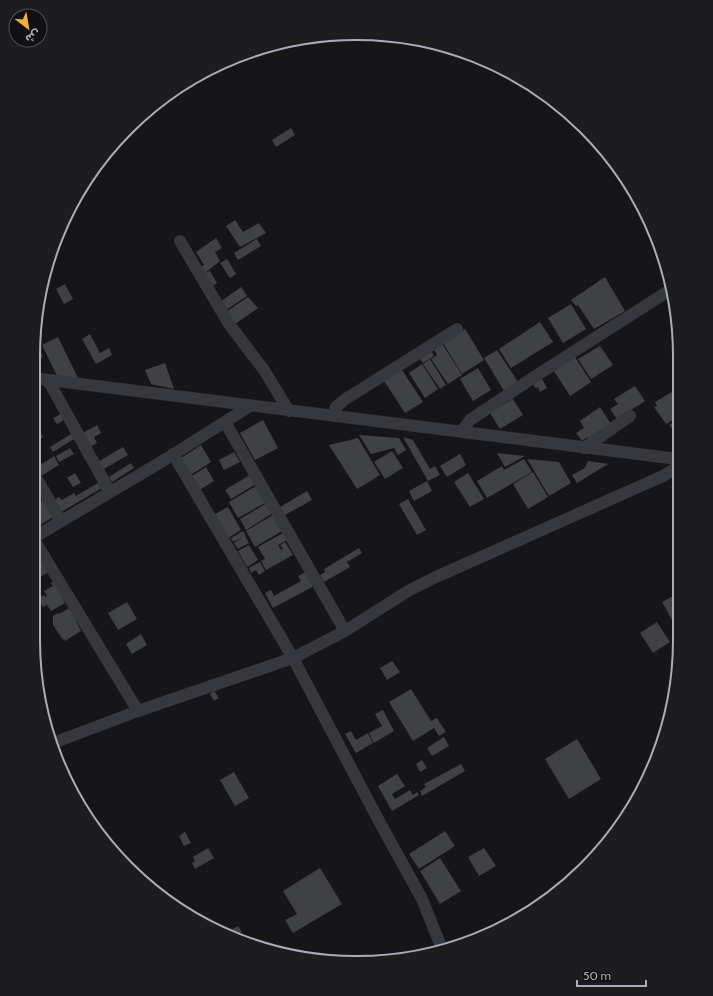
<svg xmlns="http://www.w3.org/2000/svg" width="713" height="996" font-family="Cabin,'Noto Sans Arabic',sans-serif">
<rect width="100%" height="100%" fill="#161618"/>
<path fill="#404145" d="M291,128l4,7 -19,12 -4,-7z
M235,220l8,12 16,-9 7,10 -26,14 -14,-21z
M216,238l6,10 -7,4 5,9 -15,12 5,-2 7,12 -6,4 -12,-19 5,-3 -8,-13z
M257,239l4,7 -23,14 -4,-7z
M227,259l9,15 -6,4 -10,-15z
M605,277l20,34 -31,18 -16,-24 -2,1 -5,-6z
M65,284l8,15 -9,5 -8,-15z
M241,287l6,9 -21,14 -6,-8z
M248,297l10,11 -24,17 -8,-13z
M571,304l15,25 -23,14 -15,-25z
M540,322l13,20 -42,26 -12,-19z
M465,329l19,31 -22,14 -19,-31z
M90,334l10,19 9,-5 3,7 -16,9 -14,-25z
M58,337l20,41 -21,-2 -15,-31z
M441,342l21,33 -14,9 -17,-25 6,-4 -4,-7z
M600,346l13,19 -22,14 -13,-20z
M430,348l4,8 -11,7 -5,-7z
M40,350l3,7 -6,3 -3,-7z
M497,350l21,32 -14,9 -20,-33z
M33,353l8,18 -8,-1z
M575,357l16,25 -21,14 -16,-25z
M430,359l16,26 -6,4 -17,-25z
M165,363l9,26 -23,-5 -6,-14z
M422,364l16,25 -13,9 -16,-25z
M478,368l13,22 -18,11 -13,-22z
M402,370l21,32 -18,11 -21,-32z
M542,379l5,9 -7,4 -2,-5 -3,1 -2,-4z
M635,386l10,15 -28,18 -7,-10 8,-5 -4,-5z
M672,392l6,8v17l-12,7 -12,-17 3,-1 -2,-4z
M513,399l10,16 -23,14 -10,-16z
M600,407l11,17 -23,15 -1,-2 -5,4 -6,-8 8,-5 -4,-7z
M61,414l3,6 -7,4 -4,-6z
M263,420l15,28 -23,12 -15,-27z
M678,420v15l-9,-10z
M97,425l4,8 -7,4 3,6 -9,5 -7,-14z
M38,429l5,8 -10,7v-12z
M71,434l3,5 -21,13 -3,-5z
M359,435l40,3 7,12 -8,5 -4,-7 -23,6z
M403,437l10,3 17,29 5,-3 5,9 -12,6z
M358,438l22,37 -23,14 -28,-44z
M35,443l6,11 -3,2 -5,-8v-4z
M201,445l10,17 -22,14 -11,-16z
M123,447l5,8 -26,15 -4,-8z
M70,448l4,6 -15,8 -3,-6z
M33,450l9,14 12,-8 5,9 -18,11 -8,-13z
M392,451l11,17 -18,11 -11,-17z
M234,452l6,10 -16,8 -5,-10z
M497,453l28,3 -20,11z
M460,454l6,11 -19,12 -7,-11z
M524,459l8,13 -45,26 -10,-17 25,-15 2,4z
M527,459l32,3 12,21 -22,13z
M588,461l20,3 -31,19 -5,-8 13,-7z
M131,463l3,5 -22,14 -3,-5z
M206,467l8,14 -16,10 -9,-13z
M533,472l15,25 -20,12 -15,-25z
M75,473l6,10 -8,4 -6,-9z
M468,473l16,26 -14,8 -16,-25z
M250,475l6,9 -25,15 -6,-9z
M427,481l5,10 -18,10 -5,-10z
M98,483l4,5 -41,24 -7,-12 5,-3 3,3 12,-7 2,3z
M256,486l9,17 -27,15 -9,-16z
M307,491l5,9 -27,15 -5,-8z
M45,499l10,17 -22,13v-14l8,-5 -4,-7z
M408,499l18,31 -9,5 -18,-31z
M267,503l6,10 -27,17 -6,-11z
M228,507l13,23 -13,8 -13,-24z
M273,515l9,16 -27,16 -9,-16z
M243,531l3,5 -13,6 -2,-4z
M283,533l4,7 -9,5 3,5 2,-1 -3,-4 5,-3 8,13 -27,15 -5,-9 4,-2 -7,-12z
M245,536l4,7 -11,6 -4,-6z
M249,545l9,15 -11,7 -9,-16z
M359,548l3,5 -15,9 3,5 -26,15 -4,-7 5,-3 -1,-3z
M43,562l4,11 -14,8v-13z
M260,562l5,9 -6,4 -3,-5 -5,3 -2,-5z
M306,572l8,14 -41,22 -8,-15 6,-3 3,6 27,-15 -3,-5z
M54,581l11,22 -14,8 -4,-6 -4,2 -6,-8 7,-4 1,2 2,-1 -3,-5 9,-5 -2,-3z
M679,593v39l-17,-30z
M127,602l10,17 -19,11 -10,-17z
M71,607l7,12 -2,2 5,10 -16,10 -1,-2 -1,1 -10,-15v-9l5,-3 1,1z
M657,622l13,20 -17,11 -13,-20z
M141,634l6,11 -15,9 -6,-10z
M392,661l8,11 -13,8 -7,-12z
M411,689l20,32 6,-3 9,14 -7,4 -5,-8 -21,13 -24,-39z
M214,691l5,7 -5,3 -4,-7z
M383,710l11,21 -20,12 -5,-10 13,-7 -7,-12z
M351,731l5,9 12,-7 5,10 -17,10 -11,-19z
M444,737l5,9 -17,10 -5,-8z
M577,739l24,40 -32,20 -24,-40z
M422,760l5,8 -7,4 -4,-8z
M461,764l4,7 -43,25 -2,-5 6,-4 -2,-3z
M234,772l15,26 -14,8 -15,-26z
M397,774l8,12 -13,8 3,5 15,-9 3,5 4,-3 2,3 -27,16 -14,-25z
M445,831l10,15 -36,23 -10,-15z
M185,832l6,11 -7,3 -5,-10z
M208,848l6,10 -19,11 -3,-6 3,-2 -2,-4z
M484,848l12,18 -17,10 -11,-19z
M440,858l21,33 -21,13 -20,-33z
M320,868l22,36 -49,29 -8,-13 12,-6 -14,-23z
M238,926l4,6 -7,4 -4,-6z"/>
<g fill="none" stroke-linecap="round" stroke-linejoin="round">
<path stroke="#37383d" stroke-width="12" d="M180,241l49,83 35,46 25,41
M33,378l645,81
M48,380l62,112
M333,416l3,-9 8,-7 113,-71
M225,422l120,209
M461,432l9,-12 64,-43 136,-87
M584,448l46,-32
M173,454l120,204 86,163 43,78 20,50
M33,472l28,49
M33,538l133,-79 84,-53
M33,538l105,173
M53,743l85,-32 155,-53 52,-27 63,-40 28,-14 227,-101 15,-9"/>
</g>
<path d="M0 0H713V996H0ZM356 40H357A316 316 0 0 1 673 356V640A316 316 0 0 1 357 956H356A316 316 0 0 1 40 640V356A316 316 0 0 1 356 40Z" fill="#1d1d20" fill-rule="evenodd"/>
<path fill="none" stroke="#a8adb8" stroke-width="2" d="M356 40H357A316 316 0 0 1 673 356V640A316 316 0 0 1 357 956H356A316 316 0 0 1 40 640V356A316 316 0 0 1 356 40Z"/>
<g transform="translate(28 28) rotate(149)"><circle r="19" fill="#111113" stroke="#4d4f55"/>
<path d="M0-3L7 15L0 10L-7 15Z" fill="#f2b134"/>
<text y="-6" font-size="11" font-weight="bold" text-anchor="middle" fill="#a8adb8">ش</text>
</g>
<path d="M577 980v6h69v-6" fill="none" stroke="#a8adb8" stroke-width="2"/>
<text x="583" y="980" font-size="12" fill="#a8adb8" stroke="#111113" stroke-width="3" paint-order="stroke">50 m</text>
</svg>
